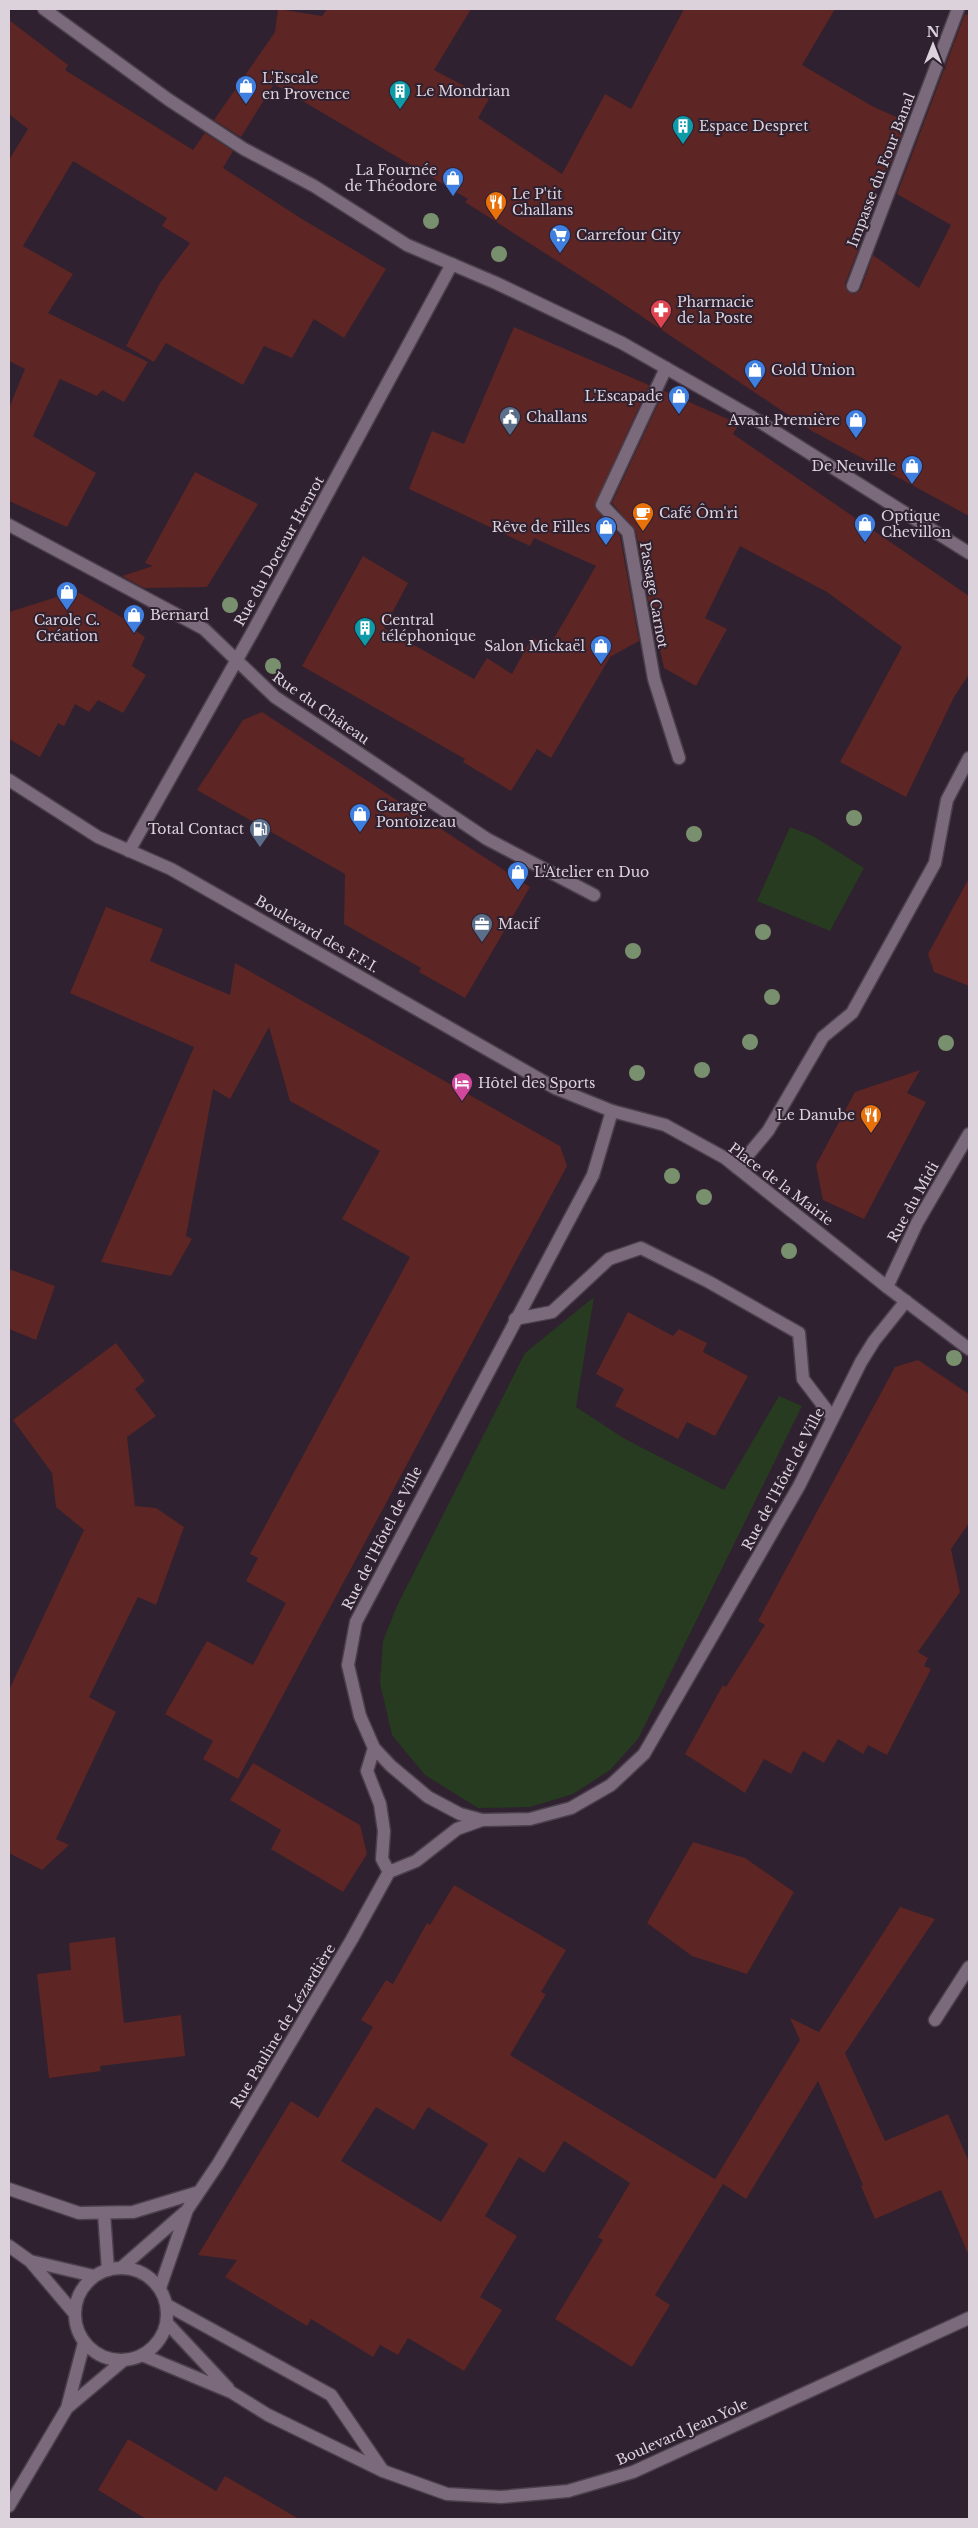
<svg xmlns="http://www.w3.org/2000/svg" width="978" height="2528" font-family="'Libre Baskerville',serif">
<rect width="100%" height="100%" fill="#2f2130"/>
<path fill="#263b1f" d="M790,827l23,9 51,32 -34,63 -73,-30z
M594,1297l-18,110 49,32 99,51 55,-94 23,10 -164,333 -28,31 -37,24 -43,13 -52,1 -53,-33 -33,-40 -12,-52 3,-42 14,-35 128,-253z"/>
<path fill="#5d2523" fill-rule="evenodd" d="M278,9l44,7 5,-7h144l-37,61 55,29 -11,19 84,56 43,-80 26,15 53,-100h151l-33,56 70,41 35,16 -25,63 -3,-2 -29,55 10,7 -15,39 2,7 7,3 7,-5 12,-34 46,33 32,-63 -54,-31 68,-180 4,1v501l-157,-85 -208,-140 -139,-89 3,-3 -194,-115 -33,53 -27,-17 61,-88z
M9,20l59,45 -3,5 128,80 12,-17 28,18 -10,17 79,51 84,50 -42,69 -30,-19 -22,39 -28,-12 -21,39 -77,-42 -12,19 -28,-16 34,-63 30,-40 -28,-17 5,-8 -94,-57 -50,85 50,28 -25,39 100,49 -24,40 -22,-12 -5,6 -37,-17 -27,57 63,37 -29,54 -58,-26v-93l16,-39 -16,-8v-201l19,-31 -19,-15z
M514,327l135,58 -55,121 26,30 19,105 -29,16 -59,101 -14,-9 -26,42 -48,-29 2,-3 -163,-93 61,-110 45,27 -24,45 90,51 13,-21 25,16 20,-37 17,10 47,-81 -62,-28 -4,8 -121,-57 23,-58 32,13z
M664,391l75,33 -6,10 236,162v78l-15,23 -48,100 -66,-35 62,-115 -75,-55 -87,-46 -35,72 22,11 -31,57 -32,-18 -8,-36 -2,1 -18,-102 -24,-28z
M195,472l63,32 -51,83 -63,1 -22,-12 31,-10 -8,-3z
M76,591l59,34 -2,4 12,8 -13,29 14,9 -23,38 -25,-13 -9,12 -14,-8 -11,22 -6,-3 -18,34 -31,-18v-127z
M262,712l268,175 -65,111 -46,-26 2,-4 -77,-44 1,-50 -148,-84 46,-70z
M969,878v108l-35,-14 -6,-18z
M106,907l57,22 -13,32 80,34 5,-32 325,183 7,20 -329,613 -35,-20 10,-18 -48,-27 42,-73 46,24 33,-62 -40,-22 12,-23 -8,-4 160,-297 -68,-38 38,-68 -90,-50 -21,-74 -39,72 -17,-10 -27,147 6,3 -21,37 -70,-14 93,-215 -124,-54z
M920,1070l-13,23 19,9 -62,117 -41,-19 -7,-35 39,-73z
M9,1269l46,17 -19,54 -27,-11z
M628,1312l45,24 6,-7 28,14 -4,9 45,24 -33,60 -28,-14 -9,17 -63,-33 9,-17 -28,-15z
M116,1343l29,38 -10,8 21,27 -29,21 8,69 21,2 28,19 -28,78 -18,-8 -49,100 27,15 -60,127 13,6 -27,25 -33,-17v-163l75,-160 -28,-23 -4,-34 -39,-53z
M918,1360l51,34v129l-18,26 9,43 -42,60 10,6 -4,8 7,3 -44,86 -19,-10 -5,9 -25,-15 -14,24 -21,-12 -12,23 -27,-15 -19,34 -60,-39 38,-69 3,2 39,-62 -7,-4 137,-254z
M253,1763l107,62 7,29 -24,38 -72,-43 10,-19 -51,-30z
M693,1842l52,16 49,34 -47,82 -55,-18 -45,-33z
M454,1885l112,65 -25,42 5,2 -36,61 205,124 85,-139 -10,-22 29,14 81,-125 35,12 -90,134 40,88 63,-27 21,48v94l-28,-66 -66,29 -14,-33 2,-1 -45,-104 -72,118 -23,-15 -68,111 15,10 -38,62 -77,-48 48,-79 -5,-3 32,-54 -66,-42 -20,32 -25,-16 -34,59 32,20 -37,61 22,13 -38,61 -56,-33 -10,17 -18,-10 -7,12 -62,-38 -4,7 -82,-49 12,-17 -39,-5 93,-154 27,17 55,-91 -12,-7 25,-40 7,4 34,-61 3,2zM376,2107l38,23 14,-23 60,37 -47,78 -100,-61z
M115,1937l9,86 57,-8 4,41 -85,10 1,5 -52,7 -12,-104 34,-4 -2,-27z
M128,2439l88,52 9,-15 74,43h-153l-48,-29z"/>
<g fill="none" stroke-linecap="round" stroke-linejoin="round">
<g stroke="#4a3f4b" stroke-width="15">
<path id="lane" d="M9,525l195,104 71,68 212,142 107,56
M515,1319l37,-7 57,-53 32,-11 68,34 90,51 4,46 29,38
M935,2020l34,-53
M104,2213l4,57
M167,2305l164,90 52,76"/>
</g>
<g stroke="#4a3f4b" stroke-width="15">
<path id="street" d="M853,286l105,-277
M666,368l-64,137 26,27 26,147 25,79
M129,851l123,-218 200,-369
M612,1111l-19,64 -237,447 -8,43 12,51 14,32 17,18 37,31 32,17 22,6 48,-1 41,-11 40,-23 33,-31 155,-268 62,-124 13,-21 32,-40
M887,1287l30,-64 52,-89
M374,1748l-7,23 13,33 4,27 -2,28 7,13
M9,2189l70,24 54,-1 66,-20
M121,2268l64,-56
M160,2288l27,-78 31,-46 134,-225 37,-67 27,-11 41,-32 25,-9"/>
</g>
<g stroke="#4a3f4b" stroke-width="15">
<path id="secondary" d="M44,9l125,91 75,49 70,37 93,59 89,38 126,60 130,74 217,136
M9,780l89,57 73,32 384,219 57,23 53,14 60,33 162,129 82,62
M737,1168l31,-37 55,-94 29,-24 83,-150 12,-63 22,-42
M9,2246l21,15 45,53
M30,2261l64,15
M75 2314a46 46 0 1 1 92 0a46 46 0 1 1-92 0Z
M167,2323l61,65
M142,2355l89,37 37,23 115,56 64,23 54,3 67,-6 65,-19 336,-154
M67,2408l57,-48
M9,2506l58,-98 17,-65"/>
</g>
<use href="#lane" stroke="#7a6a7b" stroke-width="12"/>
<use href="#street" stroke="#7a6a7b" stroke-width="12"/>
<use href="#secondary" stroke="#7a6a7b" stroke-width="12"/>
</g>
<g fill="#78906e">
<circle cx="431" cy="221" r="8"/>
<circle cx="499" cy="254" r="8"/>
<circle cx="230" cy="605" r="8"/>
<circle cx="273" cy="666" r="8"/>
<circle cx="854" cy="818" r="8"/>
<circle cx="694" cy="834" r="8"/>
<circle cx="763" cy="932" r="8"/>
<circle cx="633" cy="951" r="8"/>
<circle cx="772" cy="997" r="8"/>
<circle cx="750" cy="1042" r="8"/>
<circle cx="946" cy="1043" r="8"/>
<circle cx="702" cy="1070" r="8"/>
<circle cx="637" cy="1073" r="8"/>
<circle cx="672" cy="1176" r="8"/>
<circle cx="704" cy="1197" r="8"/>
<circle cx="789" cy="1251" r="8"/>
<circle cx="954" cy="1358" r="8"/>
</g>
<defs>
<g id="shop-pin" transform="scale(1.125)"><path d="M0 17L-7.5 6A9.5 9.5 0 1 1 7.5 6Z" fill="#3f7fe0" stroke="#2f2130"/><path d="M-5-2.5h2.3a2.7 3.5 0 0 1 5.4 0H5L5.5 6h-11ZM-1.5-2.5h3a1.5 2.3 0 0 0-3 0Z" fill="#fff"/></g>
<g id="building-pin" transform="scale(1.125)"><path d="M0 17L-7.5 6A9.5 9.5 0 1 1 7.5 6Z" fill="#0f9aa8" stroke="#2f2130"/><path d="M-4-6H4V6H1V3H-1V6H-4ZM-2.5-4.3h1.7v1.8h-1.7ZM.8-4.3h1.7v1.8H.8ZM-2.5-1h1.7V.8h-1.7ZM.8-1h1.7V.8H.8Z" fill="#fff"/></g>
<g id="restaurant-pin" transform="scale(1.125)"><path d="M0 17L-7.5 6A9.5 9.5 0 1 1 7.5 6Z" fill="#e8710a" stroke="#2f2130"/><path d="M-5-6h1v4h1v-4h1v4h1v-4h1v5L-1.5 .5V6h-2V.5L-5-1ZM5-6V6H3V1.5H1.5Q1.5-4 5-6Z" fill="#fff"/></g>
<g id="supermarket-pin" transform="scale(1.125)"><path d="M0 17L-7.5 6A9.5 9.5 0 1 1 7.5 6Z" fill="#3f7fe0" stroke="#2f2130"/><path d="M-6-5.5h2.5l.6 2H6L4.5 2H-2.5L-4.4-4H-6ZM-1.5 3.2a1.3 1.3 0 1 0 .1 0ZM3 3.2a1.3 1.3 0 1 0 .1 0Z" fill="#fff"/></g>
<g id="pharmacy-pin" transform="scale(1.125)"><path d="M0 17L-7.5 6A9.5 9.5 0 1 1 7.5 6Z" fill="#e0444e" stroke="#2f2130"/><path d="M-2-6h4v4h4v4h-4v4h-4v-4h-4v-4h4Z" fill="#fff"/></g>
<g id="civic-pin" transform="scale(1.125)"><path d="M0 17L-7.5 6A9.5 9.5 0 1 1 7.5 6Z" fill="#5c6f8a" stroke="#2f2130"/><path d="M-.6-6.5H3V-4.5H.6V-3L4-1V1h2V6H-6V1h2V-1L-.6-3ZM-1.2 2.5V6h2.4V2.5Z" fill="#fff"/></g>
<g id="cafe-pin" transform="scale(1.125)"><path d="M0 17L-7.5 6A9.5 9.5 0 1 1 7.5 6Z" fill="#e8710a" stroke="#2f2130"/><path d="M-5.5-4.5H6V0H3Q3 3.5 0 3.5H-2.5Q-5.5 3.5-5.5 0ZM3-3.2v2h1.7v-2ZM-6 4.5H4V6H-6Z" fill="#fff"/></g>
<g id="fuel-pin" transform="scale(1.125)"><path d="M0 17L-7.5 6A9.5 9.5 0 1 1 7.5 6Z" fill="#5c6f8a" stroke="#2f2130"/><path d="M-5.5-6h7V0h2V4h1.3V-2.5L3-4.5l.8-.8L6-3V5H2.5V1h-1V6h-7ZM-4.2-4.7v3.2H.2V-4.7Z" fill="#fff"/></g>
<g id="office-pin" transform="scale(1.125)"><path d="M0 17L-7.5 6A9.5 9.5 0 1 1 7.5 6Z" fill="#5c6f8a" stroke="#2f2130"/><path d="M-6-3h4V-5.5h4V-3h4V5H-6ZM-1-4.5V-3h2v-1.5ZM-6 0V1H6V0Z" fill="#fff"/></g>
<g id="hotel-pin" transform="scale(1.125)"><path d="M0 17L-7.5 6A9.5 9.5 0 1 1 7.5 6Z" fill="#d1479c" stroke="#2f2130"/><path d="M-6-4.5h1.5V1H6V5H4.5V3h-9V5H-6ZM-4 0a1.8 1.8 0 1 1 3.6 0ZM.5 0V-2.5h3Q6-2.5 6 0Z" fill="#fff"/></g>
</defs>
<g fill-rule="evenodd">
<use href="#shop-pin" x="246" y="86"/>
<use href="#building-pin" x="400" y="91"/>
<use href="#building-pin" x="683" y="126"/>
<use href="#shop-pin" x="453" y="178"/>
<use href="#restaurant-pin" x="496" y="202"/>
<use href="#supermarket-pin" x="560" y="235"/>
<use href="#pharmacy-pin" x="661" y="310"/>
<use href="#shop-pin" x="755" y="370"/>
<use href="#shop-pin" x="679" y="396"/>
<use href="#civic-pin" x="510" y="417"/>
<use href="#shop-pin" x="856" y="420"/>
<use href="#shop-pin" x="912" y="466"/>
<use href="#cafe-pin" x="643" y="513"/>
<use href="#shop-pin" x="865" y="524"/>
<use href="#shop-pin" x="606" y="527"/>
<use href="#shop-pin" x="67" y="592"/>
<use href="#shop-pin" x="134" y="615"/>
<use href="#building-pin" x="365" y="628"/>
<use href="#shop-pin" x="601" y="646"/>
<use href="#shop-pin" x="360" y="814"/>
<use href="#fuel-pin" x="260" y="829"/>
<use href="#shop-pin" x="518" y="872"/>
<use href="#office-pin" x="482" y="924"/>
<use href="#hotel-pin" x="462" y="1083"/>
<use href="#restaurant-pin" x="871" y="1115"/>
</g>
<g text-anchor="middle" stroke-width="4" stroke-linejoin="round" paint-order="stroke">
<g font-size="14" fill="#dcd2dc" stroke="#2f2130" text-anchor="start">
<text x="262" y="83">L'Escale<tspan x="262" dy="16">en Provence</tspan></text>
<text x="416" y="96">Le Mondrian</text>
<text x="699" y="131">Espace Despret</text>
<text x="437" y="175" text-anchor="end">La Fournée<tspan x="437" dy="16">de Théodore</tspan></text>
<text x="512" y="199">Le P'tit<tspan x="512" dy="16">Challans</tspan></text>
<text x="576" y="240">Carrefour City</text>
<text x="677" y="307">Pharmacie<tspan x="677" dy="16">de la Poste</tspan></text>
<text x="771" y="375">Gold Union</text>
<text x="663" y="401" text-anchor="end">L'Escapade</text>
<text x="526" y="422">Challans</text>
<text x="840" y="425" text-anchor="end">Avant Première</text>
<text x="896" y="471" text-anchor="end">De Neuville</text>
<text x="659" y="518">Café Ôm'ri</text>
<text x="881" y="521">Optique<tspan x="881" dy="16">Chevillon</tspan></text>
<text x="590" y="532" text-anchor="end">Rêve de Filles</text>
<text x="150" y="620">Bernard</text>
<text x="67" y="625" text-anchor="middle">Carole C.<tspan x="67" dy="16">Création</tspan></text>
<text x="381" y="625">Central<tspan x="381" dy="16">téléphonique</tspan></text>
<text x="585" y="651" text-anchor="end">Salon Mickaël</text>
<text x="376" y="811">Garage<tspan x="376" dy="16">Pontoizeau</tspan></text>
<text x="244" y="834" text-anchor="end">Total Contact</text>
<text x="534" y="877">L'Atelier en Duo</text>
<text x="498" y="929">Macif</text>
<text x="478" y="1088">Hôtel des Sports</text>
<text x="855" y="1120" text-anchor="end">Le Danube</text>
</g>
<g font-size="14" fill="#dcd2dc" stroke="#2f2130">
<text transform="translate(881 170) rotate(-69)" y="5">Impasse du Four Banal</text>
<text transform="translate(279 551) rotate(-61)" y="5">Rue du Docteur Henrot</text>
<text transform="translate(654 595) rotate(80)" y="5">Passage Carnot</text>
<text transform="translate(321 708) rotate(35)" y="5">Rue du Château</text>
<text transform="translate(317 934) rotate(30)" y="5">Boulevard des F.F.I.</text>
<text transform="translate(781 1184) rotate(37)" y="5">Place de la Mairie</text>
<text transform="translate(913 1202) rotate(-61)" y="5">Rue du Midi</text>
<text transform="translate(783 1479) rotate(-62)" y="5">Rue de l'Hôtel de Ville</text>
<text transform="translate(382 1538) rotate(-63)" y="5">Rue de l'Hôtel de Ville</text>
<text transform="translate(283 2026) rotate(-59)" y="5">Rue Pauline de Lézardière</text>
<text transform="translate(682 2432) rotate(-24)" y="5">Boulevard Jean Yole</text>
</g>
</g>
<rect width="978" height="2528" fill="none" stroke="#dcd2dc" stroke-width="20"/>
<g transform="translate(933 45)" stroke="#2f2130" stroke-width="4" paint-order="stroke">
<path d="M0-4L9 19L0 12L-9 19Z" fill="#dcd2dc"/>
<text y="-8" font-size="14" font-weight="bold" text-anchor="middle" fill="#dcd2dc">N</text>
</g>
</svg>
